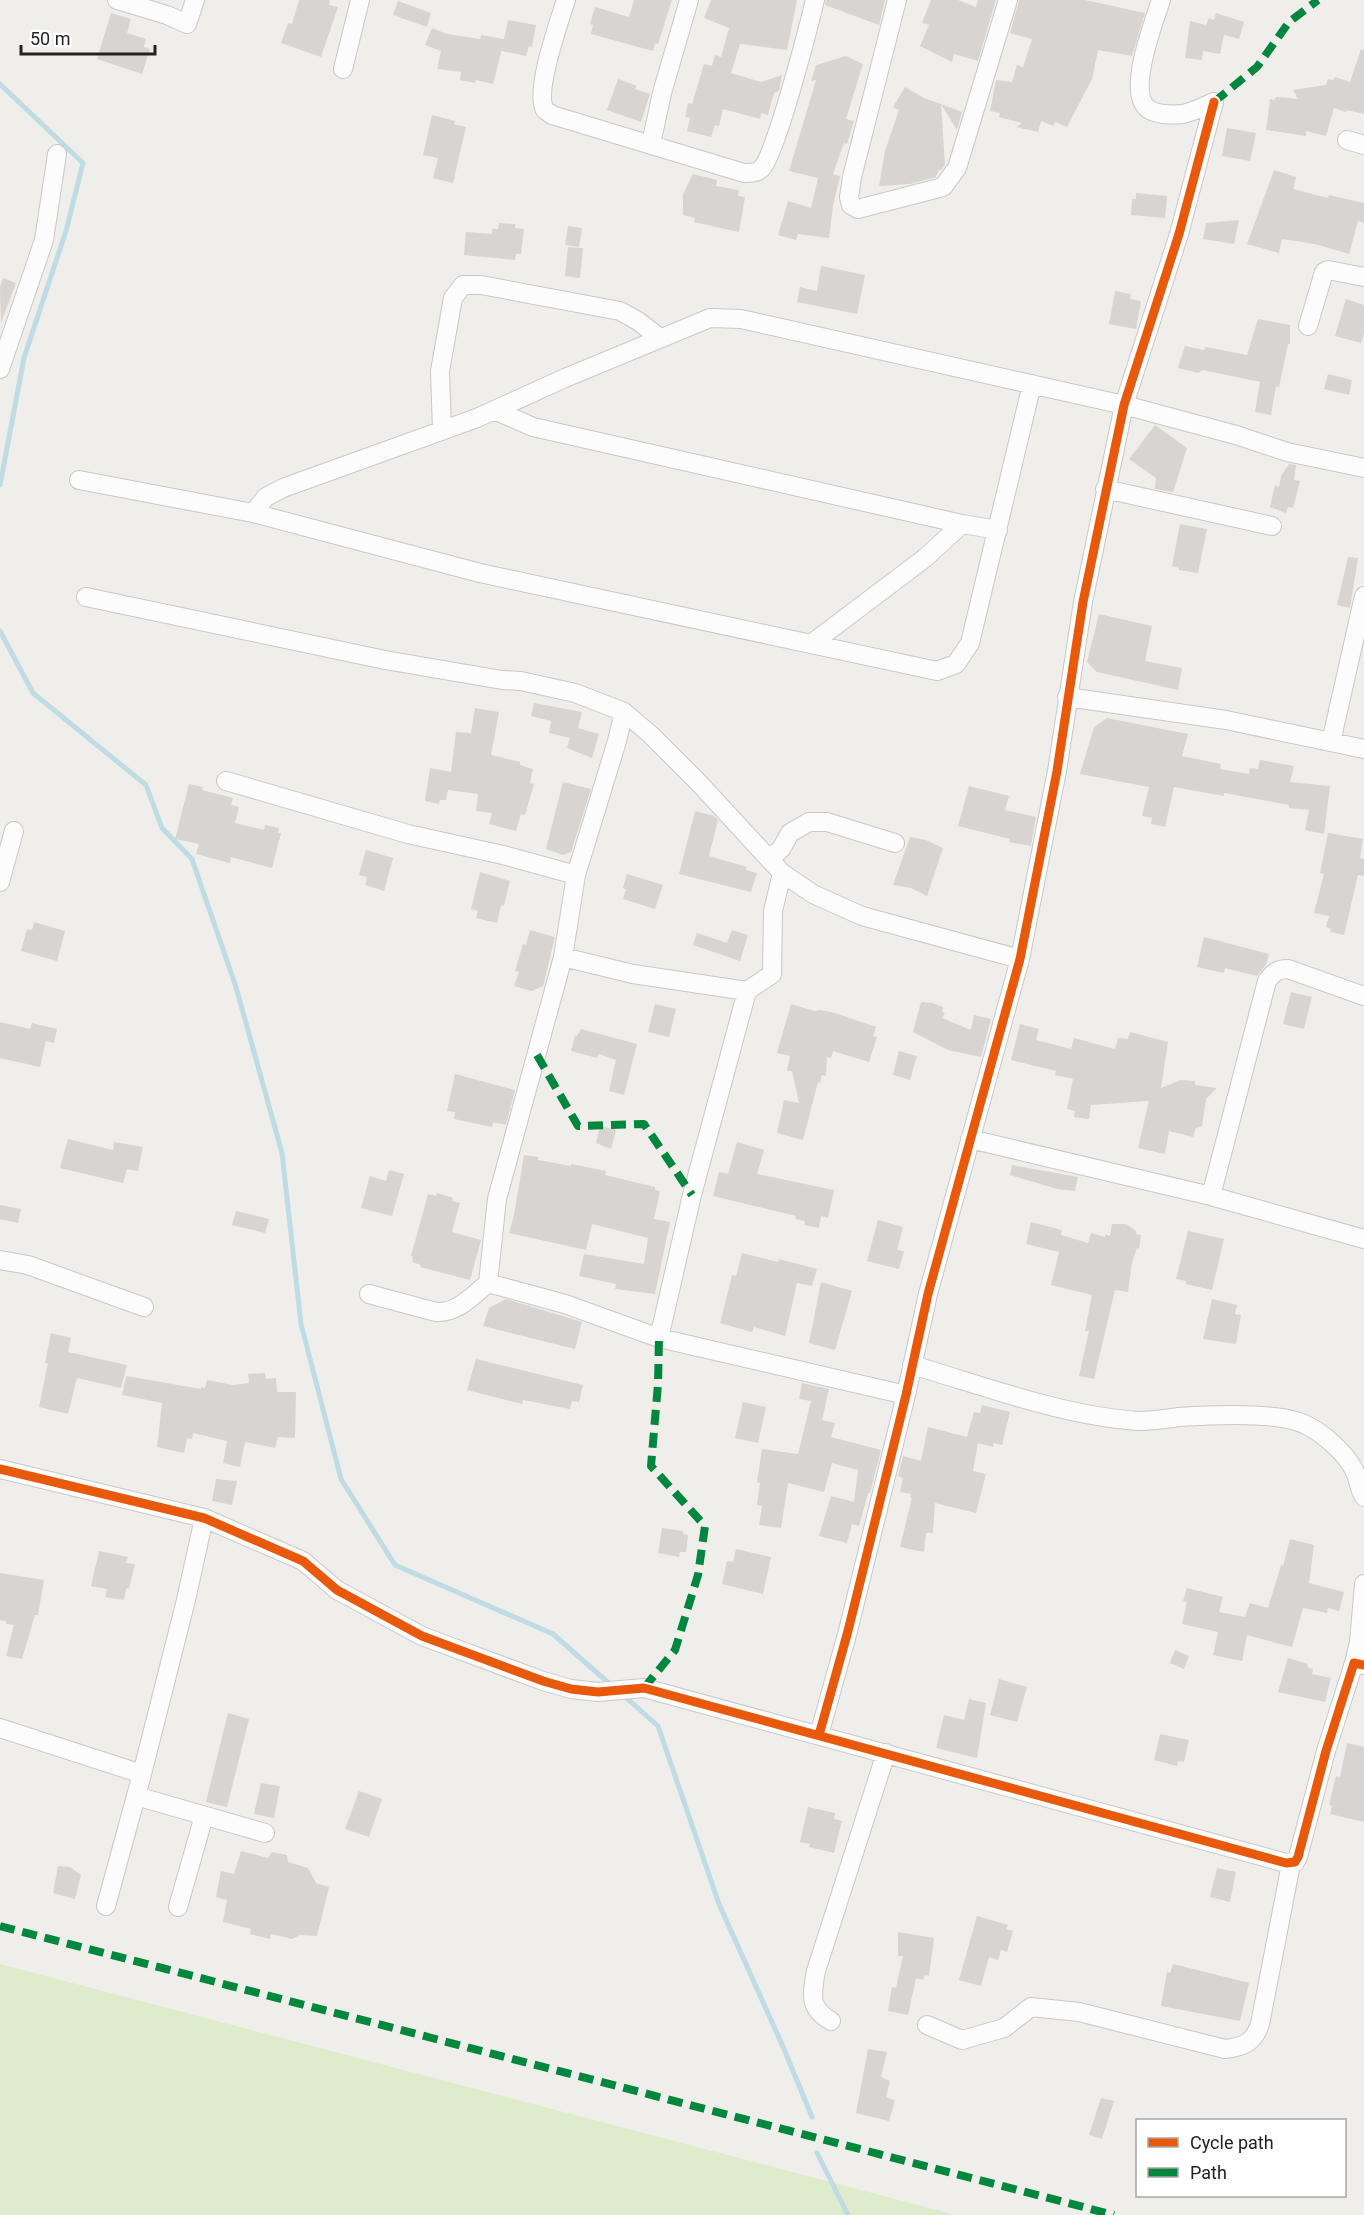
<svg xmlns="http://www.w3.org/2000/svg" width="1364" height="2215" font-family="Roboto,sans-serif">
<rect width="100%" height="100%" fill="#f0eeeb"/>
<path fill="#ddeccb" d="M0,1964l956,251h-956z"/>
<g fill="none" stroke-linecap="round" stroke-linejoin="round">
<path stroke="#bfdbe3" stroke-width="5" d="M0,84l83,79 -17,68 -42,127 -24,127
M0,631l33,62 113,92 16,43 30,31 44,128 46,166 19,171 40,155 54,86 158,69 59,52
M622,1694l36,32 61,178 65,145 28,68
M817,2153l31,62"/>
</g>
<path fill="#d7d4d2" d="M299,0h31l-1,5 9,2 -17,50 -40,-14 7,-20 4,1z
M634,0h38l-14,44 -3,-1 -2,8 -62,-17 2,-9 -3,-1 5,-17 34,10z
M711,0h86l-10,50 -47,-6 -9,29 30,9 21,-7 -3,16 -5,2 -6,22 -7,-2 -1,6 -37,-10 -4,17 -4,-1 -4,12 -24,-6 3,-13 -5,-1 3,-14 4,1 12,-40 8,2 3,-11 6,2 8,-29 -25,-10z
M826,0h59l-6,25 -54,-20z
M931,0h27l18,7 2,-7h18l-18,61 -24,-7 -2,8 -32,-16 9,-21 -7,-2z
M1019,0h66l60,13 -13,43 -34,-6 -6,29 -25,48 -12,-5 -2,4 -12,-5 -3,11 -22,-5 6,-4 -23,-6 1,-4 -10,-2 6,-31 16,2 5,-17 6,2 9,-28 -22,-6z
M398,1l33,12 -4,14 -34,-12z
M111,13l20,6 -4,14 19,6 -2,8 6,2 -8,25 -45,-15z
M1216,13l28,9 -5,17 -15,-4 -4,19 -17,-3 -1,9 -17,-2 5,-37 16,4 3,-7 5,2z
M508,20l28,5 -4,22 -3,-1 -3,10 -24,-5 1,-6 -10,39 -17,-4 -1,3 -15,-3 1,-8 -24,-3 4,-18 -16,-6 7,-17 15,6 33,5 1,-4 23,4z
M1361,49l3,1v64l-18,-4v2l-12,-4 -8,28 -20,-5v5l-40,-6 4,-31 4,1 2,-3 22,2 -5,-9 33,-5 2,-6 5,1 2,-3 15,5z
M846,56l17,8 -17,55 8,2 -7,23 -3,-1 -11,31 7,2 -7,30 -4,32 -31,-4 -2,6 -18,-5 10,-34 23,7 7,-30 -29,-7 27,-91 -5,1 5,-16z
M618,79l19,7 -2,3 15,5 -9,28 -34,-12z
M905,87l19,11 17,6 4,61 -4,5h-2l-3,7 -26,7 -31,2 6,-35 14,-41 -6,-3z
M941,104l21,8 -5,18z
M432,115l23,6 -1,3 12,3 -13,56 -20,-5 5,-20 -15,-3z
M1227,128l29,5 -6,28 -28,-5z
M1274,170l22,7 -3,12 35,9 1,-3 35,8v20l-6,-2 -9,33 -34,-10 -33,-5 -3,14 -32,-9z
M693,174l24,6 -1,6 23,4 -1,6 7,1 -6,35 -45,-10 1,-4 -12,-3v-21z
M1136,193l31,3 -2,22 -34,-3 1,-16h4z
M1239,220l-5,24 -31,-5 3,-16z
M499,223l16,1v4l9,1 -3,25h-5l-1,6 -51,-5 2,-23 26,2v-5h6z
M568,226l14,2 -3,19 -14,-2z
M568,247l15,1 -3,30 -15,-2z
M821,266l44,9 -8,39 -60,-12 3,-15 17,4z
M3,278l13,5 -15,40 -1,-36z
M1115,291l16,3 -1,5 11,2 -5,28 -27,-5z
M1346,299l18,6v28l-3,10 -26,-7z
M1258,319l32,6v19h-2l-9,43 -3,-1 -5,29 -16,-3 5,-30 -57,-12 -5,3 -20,-5 7,-22 19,4 2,-3 41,8z
M1328,374l24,6 -3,15 -25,-6z
M1155,425l32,23 -14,44 -18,-3 1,-11 -27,-19z
M1289,464l7,1 -2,15 6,1 -7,27 -5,-1 -2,6 -16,-6 5,-22 4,2 2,-11z
M1180,524l27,5 -9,44 -19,-3v-2l-7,-2z
M1348,557l10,1 -8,50 -13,-3z
M1099,614l53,12 -7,35 37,7 -4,22 -81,-18 -10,-10z
M534,703l48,9 -4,16 21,6 -7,24 -25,-10 3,-10 -21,-5 2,-12 -20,-5z
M475,708l24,4 -8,43 29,7v3l13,4 -3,14 4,1 -9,31 -4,-1 -5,17 -27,-7 3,-11 -16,-2 2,-17 -30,-4 -2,10h-6l-1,4 -14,-3 5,-33 21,4 5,-40 15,1z
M1107,718l81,16 -6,22 39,8 -1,5 29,5 1,-6 8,1 2,-9 34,6 -4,16 40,4 -6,48 -19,-4 4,-20 -20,-2v-3l-65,-12v3l-50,-9 -9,40 -14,-3 1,-6 -10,-2 7,-29 -69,-13 14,-47z
M563,782l28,7 -20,63 -8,3 -17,-6z
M189,784l14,3 -1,3 31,8 -2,7 8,2 -4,16 29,7 1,-5 14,3 -1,5h3l-9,35 -41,-11 -1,6 -34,-9 3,-10 -24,-5z
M969,786l40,10 -4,14 31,7 -5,29 -22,-4 1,-3 -52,-13z
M695,811l19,5 4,4 -9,36 38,11 -1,3 11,3 -6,19 -72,-18z
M1328,833l35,6 -3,19 4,1v17l-6,-1 -14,60 -14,-3 1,-3 -5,-2 3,-11 -15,-3 10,-39 -4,-1z
M910,837l16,3 17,8 -16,48 -16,-8 -18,-3z
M366,850l27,8 -9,33 -19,-6 2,-8 -8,-2z
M480,872l30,9 -6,25 -3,-1 -4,18 -21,-5 2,-7 -7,-2z
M627,874l36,11 -8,24 -32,-10 3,-10 -3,-1z
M34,922l31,9 -8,30 -36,-10 6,-22 5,1z
M530,930l25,7 -12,49 -11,5 -18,-5 5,-14 -4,-1 8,-27 3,1z
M732,930l16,5 -8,26 -47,-16 4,-12 30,10z
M1204,937l65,17 -3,11 -9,11 -32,-8 -1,5 -27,-6z
M1291,992l21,5 -8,32 -21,-5z
M921,1002l11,1 11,4 -1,5 3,1 -3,5 29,12 3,-15 17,4 -10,38 -33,-7 -35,-18z
M655,1004l21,5 -7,28 -21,-5z
M791,1004l24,7 6,-1 14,3 41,14 -3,9 4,1 -8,25 -36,-11 -2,7 -4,-1 -1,19 -4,-1 -2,8 -2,-1 -15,58 -26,-7 7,-33 15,3 -7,-32h-5l3,-15 -13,-3z
M0,1022l30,7 2,-6 25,6 -3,14 -8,-2 -6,26 -40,-9z
M1020,1024l19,5 -3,11 35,9 3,-11 41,11 3,-11 10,1 2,-7 38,10 -7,46 20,-8 14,1v4l22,3 -11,11 -4,27 -6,2 -3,9 -24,-6 -4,23 -27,-6 11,-47 -58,4 -2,14 -15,-2 1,-6 -8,-2 6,-30 -18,-4 1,-4 -45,-11z
M581,1029l56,15 -13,51 -15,-4 7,-31 -17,-6 -2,4 -26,-7 4,-16 2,1z
M899,1051l18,5 -7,24 -17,-5z
M455,1074l60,16 -9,35 -13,-3 -1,5 -38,-8 1,-7 -8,-1z
M600,1126l16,4 -5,19 -15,-6z
M68,1139l45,11 1,-8 29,5 -5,24 -11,-2 -4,14 -63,-15z
M737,1142l27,8 -7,24 77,16 -6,28 -7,-2 -2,12 -15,-3 1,-4 -10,-2 1,-3 -83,-20 6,-24 9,2z
M524,1155l14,2v3l33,6v-2l35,7 -1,4 50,12v3l5,1 -6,28 16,3 -15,72 -40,-5 1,-5 -37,-8 5,-22 60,10 4,-26 -56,-14 -6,26 -77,-17 5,-18z
M1012,1165l66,12 -3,14 -18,-2 -47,-14z
M389,1170l15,4 -12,42 -31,-8 9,-32 16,5z
M437,1193l16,5 -1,3 8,2 -8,29 29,8 -11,40 -50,-13 1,-2 -9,-3 1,-5 -2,-1 17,-62 8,2z
M0,1205l21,4 -3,14 -18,-4z
M236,1211l33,8 -4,14 -33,-8z
M878,1220l25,7 -6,23 7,1 -5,18 -32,-8z
M1031,1222l31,8 -1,5 27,8 3,-10 14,4v-3l5,2 2,-12h14l10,7v3l5,1 -2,14 -2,-1 -5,15 -4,29 -13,-2 -21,89 -15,-3 10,-45h-4l7,-36 -41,-10 8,-33 -33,-8z
M1188,1231l36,8 -12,51 -26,-6v-3l-10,-2z
M742,1253l36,9 1,-3 38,10 -5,17 -15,-3 -12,53 -31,-9 -2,5 -32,-9 12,-48 4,1z
M821,1282l31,9 -17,59 -26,-7z
M506,1299l76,23 -7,27 -92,-23 6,-18z
M1212,1299l25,6 -2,9 6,1 -5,29 -33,-5z
M51,1333l20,5 -3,14 59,13 -6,23 -44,-10 -9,36 -29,-7 9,-44h-3z
M476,1359l107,26 -4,17 -7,-1 -2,8 -47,-9 -1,4 -55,-14z
M265,1373l1,6 10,-1 1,14h19l-1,46 -17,-1 -3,11 -30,-6 -5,25 -17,-4 4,-22 -34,-8 -1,6 -5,-1 -3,15 -27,-6 5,-44 -40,-8 4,-19 75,13v-2l4,1 2,-8 26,5 16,-2 -1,-9z
M802,1383l27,6 -7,31 13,3 -4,14 50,13 -11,43h-2l-9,33 -7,-2 -5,19 -28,-7 12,-40 23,6 4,-32 -26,-7 -8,29 -36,-9 -7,45 -22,-3 3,-19 -5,-1 3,-22 -3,-1 5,-33 36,5 13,-53 -12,-2z
M743,1402l23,5 -8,36 -23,-5z
M982,1405l28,7 -8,33 -8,-2 -1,4 -15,-4 -5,28 13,3 -10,39 -41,-10 -2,30h-7l-2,19 -24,-5 12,-49h-2l1,-4 -11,-2 3,-14 -5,-2 5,-20 18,5 7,-34 39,10 7,-25 6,1z
M216,1479l21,2 -5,24 -20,-4z
M662,1528l21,3v3l5,1 -2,17h-6l-1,5 -21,-4z
M1290,1539l24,6 -5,38 35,9 -5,19 -11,-3 -1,5 -24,-5 -11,39 -45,-12 -5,26 -29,-6 5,-23 -36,-8 5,-22 -4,-1 4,-13 36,9 -4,15 26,5 5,-14 18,5 13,-43 2,1z
M736,1549l35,8 -8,37 -41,-10 5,-23 6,1z
M99,1551l29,6 -2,6 9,1 -6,25 -3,-1 -2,12 -19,-3 2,-8 -16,-3z
M0,1573l44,7 -6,35h-3l-13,44 -16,-3 8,-31 -8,-1v-3l-6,-1z
M1175,1650l14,6 -5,13 -14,-6z
M1288,1658l20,6 -1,3 6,2 -1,5 19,4 -6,24 -47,-10z
M999,1679l28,8 -10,35 -27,-7z
M969,1699l17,4 -9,55 -41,-10 8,-33 20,5z
M228,1713l21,6 -22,88 -21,-5z
M1160,1734l29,6 -5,22 -6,-1 -1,5 -23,-6z
M1347,1743l17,4v75l-34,-8 2,-8 -3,-1 7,-29 4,1z
M261,1783l19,3 -6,32 -20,-4z
M359,1791l23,8 -13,38 -24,-8z
M808,1807l27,6 -1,6 8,2 -8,32 -25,-6 1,-3 -10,-2z
M241,1851l27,7 4,-6 15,3 1,7 20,6 8,15 13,4 -12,49 -17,-1 -8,4 -21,-5 -1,5 -20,-5 1,-5 -28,-7 4,-22 -11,-3 5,-26 13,3z
M58,1866l12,1 11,8 -6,24 -22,-6z
M1217,1868l19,4 -6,30 -20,-5z
M977,1916l31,9 -2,4 7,2 -6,21 -6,-2 -3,10 -9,-3 -8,29 -22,-6z
M898,1932l36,6 -5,38 -4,-1 -2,5 -7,-2 -8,37 -20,-4 4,-24 4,1 7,-32h-5z
M1173,1964l76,19 -9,38 -79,-15 6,-34 3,1z
M868,2049l19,3 -6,25 9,4 -4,16 9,3 -6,21 -33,-8z
M1101,2098l13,3 -12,38 -13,-4z"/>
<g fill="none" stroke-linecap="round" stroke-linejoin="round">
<g stroke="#c9c8c7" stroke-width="20">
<path id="minor" d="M117,0l50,15 20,9 8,-24
M566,0c-7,22 -32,92 -21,110l7,5 192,58c5,0 13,0 17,-4 14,-11 48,-144 54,-169
M897,0l-45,177 -3,20 2,8 7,4 85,-22 14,-19 51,-168
M1161,0c-7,22 -34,90 -14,108 8,7 26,7 36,6 10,-2 22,-8 31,-12
M343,69l17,-69
M1347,140l17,5
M651,144l11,-51 27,-93
M1308,326l16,-54 4,-2 36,7
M0,369l44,-129 13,-86
M494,410l39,17 429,97 -37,34 -114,86
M442,431l-2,-60 13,-73 10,-13h18l139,26 18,10 22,17
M79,480l174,33 13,-16 17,-9 194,-70 88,-40 145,-60 31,1 383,86 112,30 51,17 77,16
M1105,489l167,37
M253,513l227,60 457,98 19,-7 14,-21 62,-259
M962,524l36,6
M86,597l299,63 117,20 19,1 54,12 49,19 27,23 48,48 83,90 31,21 49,22 158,43
M1067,697l159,23 138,29
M1331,742l33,-146
M226,781l182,53 95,21 73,20
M769,859l12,-10 9,-16 19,-11h18l68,21
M0,882l14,-51
M563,957l13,-82 41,-134 7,-29
M747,991l-114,-17 -70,-17 -66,242 -9,84 77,21 94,34 247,57
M970,1139l241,57 153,43
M1211,1196l56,-215c6,-8 10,-12 21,-12l76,27
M0,1260l28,5 116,42
M369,1294l67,18c22,1 36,-16 52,-29
M659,1338l33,-143 55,-204 25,-17 1,-63 9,-38
M912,1365c72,21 151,51 226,56 14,0 28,-2 41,-4 31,-2 101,-6 127,8 17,8 41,29 49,47 4,8 4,18 9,25
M0,1469l204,49 99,43 34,29 85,46 121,45 28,8 27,3 46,-4 642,175 9,-1 3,-5 28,-106 28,-88 10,2
M1354,1663l5,-21 5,-58
M0,1728l142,46 44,-174 18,-82
M819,1735l29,-104 58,-236 22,-101 92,-335 37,-188 26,-169 41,-197 55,-171 35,-132
M136,1796l129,37
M106,1906l36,-132
M178,1907l26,-91
M831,2021c-23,-13 -19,-27 -15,-50l70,-218
M927,2025l35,15 42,-12 27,-21 48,5 146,37c19,-2 29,-7 35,-25l31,-160"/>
</g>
<use href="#minor" stroke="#fdfcfc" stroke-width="18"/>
<path stroke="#00873e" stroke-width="8" stroke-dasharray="15 8" stroke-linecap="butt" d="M1214,102l43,-35 32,-45 29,-22
M537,1055l41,71 66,-2 48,71
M644,1688l31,-38 23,-75 7,-49 -54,-60 7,-82 1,-46
M0,1926l1114,289"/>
<g stroke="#fff" stroke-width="13">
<path id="cycleway" d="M0,1469l204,49 99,43 34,29 85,46 121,45 28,8 27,3 46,-4 642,175 9,-1 3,-5 28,-106 28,-88 10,2
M819,1735l29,-104 58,-236 22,-101 92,-335 37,-188 26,-169 41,-197 55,-171 35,-132"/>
</g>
<use href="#cycleway" stroke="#e8590c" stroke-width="9"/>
</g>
<rect x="1136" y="2119" width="210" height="78" fill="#ffffff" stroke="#a7a7a7" stroke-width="1.5"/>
<rect x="1148" y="2138" width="30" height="9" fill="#e8590c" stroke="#a7a7a7" stroke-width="1.5"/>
<text x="1190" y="2149" font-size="18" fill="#222222">Cycle path</text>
<rect x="1148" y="2168" width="30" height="9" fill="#00873e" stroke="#a7a7a7" stroke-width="1.5"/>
<text x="1190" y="2179" font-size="18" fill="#222222">Path</text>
<path d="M21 45v9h134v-9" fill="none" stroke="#222222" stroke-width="3"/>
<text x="30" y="45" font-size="18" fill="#222222" stroke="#ffffff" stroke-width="4.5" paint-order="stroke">50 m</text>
</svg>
